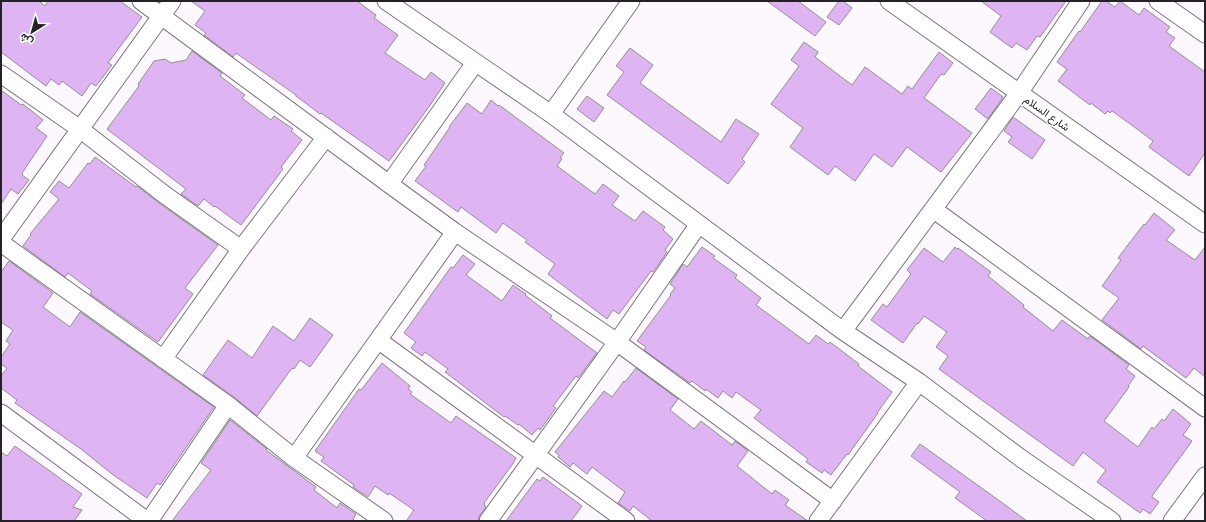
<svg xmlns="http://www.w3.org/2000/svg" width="1206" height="522" font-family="'Noto Serif',Vazirmatn,serif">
<rect width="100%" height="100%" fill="#fcf8fd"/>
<path fill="#dfb4f3" stroke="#968e99" d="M1,1h38l6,5 3,-5h72l22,16 -34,46 4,2 -16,21 -5,-3 -9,13 -20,-15 -3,4 -8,-6 -5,7 -45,-34z
M191,1h166l19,14 -2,3 24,17 -13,18 40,27 6,-8 14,11 -14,21 -42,57 -68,-48 -1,1 -24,-18v-1l-60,-42 -3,4 -29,-22 2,-2 -11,-8 10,-14z
M767,1h31l28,21 -11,14z
M839,1h4l9,7 -13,17 -12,-8z
M981,1h85l-26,36 -3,-1 -10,14 -11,-7 -4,5 -22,-16 11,-16z
M1102,1h4l9,6 5,-6 19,14 5,-7 26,19 -4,5 9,6 -6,8 36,26v81l-16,23 -40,-29 4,-6 -24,-18 -17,-12 -2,2 -2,-2 -3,3 -14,-11 -1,2 -32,-24 9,-12 -10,-7 22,-31 1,1z
M804,42l14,10 -3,5 37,28 13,-18 37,27 6,-8 4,3 27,-37 14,11 -9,12 -3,-1 -17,24 48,35 -31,39 -34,-25 -15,20 -18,-13 -19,27 -20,-15 -7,9 -38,-28 13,-19 -32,-24 28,-38 -8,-6z
M630,48l23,17 -13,18 81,59 15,-23 23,15 -17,25 3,3 -17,22 -121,-89 17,-23 -8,-6z
M192,51l30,22 -2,3 25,19 -3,3 29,22 3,-4 19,13 -2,2 11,9 -21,27 2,2 -42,56 -26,-19 -1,1 -10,-8 -6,7 -17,-12 5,-5 -79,-60 32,-43 -1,-2 16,-23 11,-2 6,4 15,-3z
M991,88l12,9 -15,22 -13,-10z
M1,90l20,15 2,-1 20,16 -7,8 11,8 -25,37 1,1 -1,1 7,5 -11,14 -7,-5 -10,15z
M587,96l17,12 -10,14 -17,-13z
M491,100l7,6 1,-1 65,48 -4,5 2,1 -5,7 38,28 8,-10 16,12 -7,9 23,16 8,-10 22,16 -2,3 10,9 -8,11 2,2 -14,20 -2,-1 -32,43 -6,-4 -6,9 -59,-45 7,-10 -30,-22 2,-2 -24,-17 -7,10 -35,-26 -3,5 -43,-31 11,-15 -2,-1 26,-38h-1l18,-24 15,11z
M1013,117l32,23 -13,19 -24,-17 4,-5 -8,-6z
M95,157l41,30 1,-1 22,17 59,42 -33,43 8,6 -35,48 -68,-48 2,-3 -24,-18 -3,4 -42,-31 8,-11 -1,-1 29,-35 -9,-7 9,-11 10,7 19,-25 2,1z
M1154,213l21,17 -9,10 29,20 10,-13v130l-11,-9 -8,10 -43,-32 -2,3 -39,-29 17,-22 -17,-12 19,-26 -3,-2 26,-34 1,1z
M702,247l13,9 -2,2 24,17 -2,3 26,20 -5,7 53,39 7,-9 12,9 2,-2 29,22 -1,2 34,26 -15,21h1l-30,42 -1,-1 -16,21 -7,-5 -2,3 -16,-11 2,-3 -54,-41 7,-8 -25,-18 -4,6 -9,-7 -5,7 -12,-9 -1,2 -13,-10 -2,2 -46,-33 2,-3 -9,-6 34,-46 -1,-1 5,-6 -5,-4 13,-20 4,3z
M955,247l2,2 1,-1 33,24 -3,4 36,29 -1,2 30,24 9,-11 26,19 2,-3 39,29 -3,4 9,7 -7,10 1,1 -25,34 34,26 14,-20 2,2 8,-10 2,2 9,-12 18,15 -8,11 9,6 -40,55v1l7,5 -9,12 -7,-5 -3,4 -43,-31 9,-12 -23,-18 -10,14 -134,-97 9,-13 -12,-9 11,-15 -23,-16 -6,8 -1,-1 -14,20 -32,-23 12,-16 4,3 24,-33 -4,-4 17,-22 19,14z
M463,255l12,9 -9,11 36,26 11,-16 13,9 -1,1 27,21 -2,2 47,35 -19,25 -2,-2 -23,30 3,2 -16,22 -2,-2 -6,7 -13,-11 -1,1 -13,-9 -1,1 -59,-45 3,-3 -23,-17 -3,4 -11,-8 5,-6 -12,-9 47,-66 2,1z
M9,261l44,32 -10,14 27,20 10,-15 134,95 -54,78 -3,-2 -10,15 -35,-24 -31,-25 -66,-46 2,-3 -16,-12v-12l6,-8 -6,-4v-7l9,-13 -4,-3 7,-11 -12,-8v-50z
M310,318l23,17 -23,32 -10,-7 -6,9 -2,-1 -35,48 -23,-19 -31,-22 25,-35 24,18 21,-32 21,15z
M382,363l28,23 -2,3 4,3 -2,2 41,29 5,-7 60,42 -4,7 -28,38 1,1 -1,1 2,2 -6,8 -2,6h-72l8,-11 -25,-17 -1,2 -13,-9 -7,11 -15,-10 1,-2 -33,-24 3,-4 -9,-6 44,-62 2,1z
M636,368l42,31 -8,11 24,19 7,-8 31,24 3,-4 13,10 -11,15 35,28 3,-4 14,10 -4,5 23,16h-156l-19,-15 -3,5 -12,-8 7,-11 -33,-25 -5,7 -14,-11 -3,4 -12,-10 1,-2 -4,-3 49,-61 8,6 12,-16 1,1z
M230,420l37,29 -1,1 50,37 -2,3 23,18 3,-5 16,11 -3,5 2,2h-183l39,-51 -10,-7z
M920,444l77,55 30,22h-40l-32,-23 5,-6 -49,-36z
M15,446l67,48 -9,13 9,3 -8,11h-73v-69l6,4z
M543,477l39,29 -11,15h-65l31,-42 3,2z"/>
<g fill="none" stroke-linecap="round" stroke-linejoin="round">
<g stroke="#7d7581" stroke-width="19">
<path id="street" d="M141,1l248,183 66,48 162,110 216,159
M386,1l165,113 292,217 76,51 103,77 90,62
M889,1l316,223
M1158,1l47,33
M1,74l79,55 85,66 76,54
M551,114l80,-113
M389,184l86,-121
M933,209l272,199
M1,239l171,-238
M1,243l227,162 66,53 90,63
M843,331l176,-238 62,-92
M378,340l248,181
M163,359l78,-110 85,-112
M1,413l146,108
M294,458l161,-226
M149,521l79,-116
M488,521l129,-179 82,-118
M818,521l101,-139
M1172,521l33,-45"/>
</g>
<use href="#street" stroke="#fff" stroke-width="17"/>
</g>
<g text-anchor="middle" stroke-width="3" stroke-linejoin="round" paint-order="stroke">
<g font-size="11" fill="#252227" stroke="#fff">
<text transform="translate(1047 113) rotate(35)" y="4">شارع السلام</text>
</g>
</g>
<rect width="1206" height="522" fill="none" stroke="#252227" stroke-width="4"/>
<g transform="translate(32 32) rotate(217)" stroke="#ffffff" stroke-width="3" paint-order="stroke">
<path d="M0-3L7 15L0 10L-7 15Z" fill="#252227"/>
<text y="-6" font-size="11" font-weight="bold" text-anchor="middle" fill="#252227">ش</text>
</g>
</svg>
